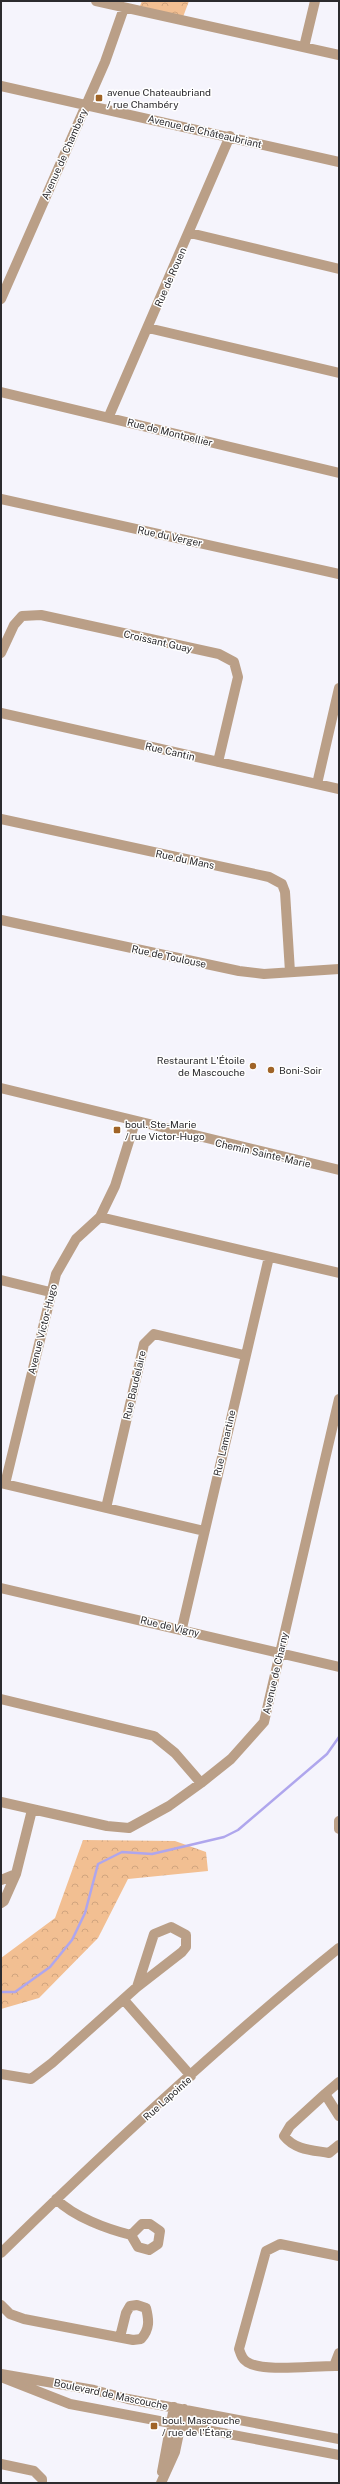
<svg xmlns="http://www.w3.org/2000/svg" width="340" height="2484" font-family="'Public Sans',sans-serif">
<defs>
<pattern id="forest-crowns" width="20" height="18" patternUnits="userSpaceOnUse"><rect width="20" height="18" fill="#f2bf92"/><path d="M2 6a3 3 0 1 1 6 0M12 15a3 3 0 1 1 6 0" fill="none" stroke="#d0a47e"/></pattern>
</defs>
<rect width="100%" height="100%" fill="#f5f4fc"/>
<path fill="url(#forest-crowns)" d="M142,1h47l-6,16 -43,-11z
M83,1840l92,1 31,11 2,19 -80,8 -30,59 -59,60 -38,11v-51l54,-40z"/>
<g fill="none" stroke-linecap="round" stroke-linejoin="round">
<path stroke="#afa6ed" stroke-width="2.5" d="M1,1992h14l35,-25 22,-27 13,-27 13,-49 24,-12 30,2 72,-17 14,-7 89,-76 12,-17"/>
<path stroke="#ba9f87" stroke-width="10" d="M96,1l243,54
M304,47l11,-46
M1,86l338,76
M190,233l149,36
M1,299l104,-237 19,-54
M148,328l191,45
M1,392l338,81
M109,416l121,-280
M1,499l338,75
M1,653l13,-28 8,-9 19,-1 178,39 15,8 4,15 -20,85
M1,713l338,76
M317,784l22,-96
M1,819l268,58 13,7 3,8 5,80
M1,920l238,51 25,3 75,-5
M1,1088l338,82
M100,1217l239,56
M1,1280l49,12
M1,1483l203,48
M5,1484l51,-210 20,-35 24,-22 15,-31 20,-64
M106,1508l38,-164 10,-10 90,21
M1,1588l338,79
M182,1628l87,-371
M1,1699l153,37 21,17 26,30
M1,1802l106,24 22,2 40,-22 32,-23 30,-24 33,-37 75,-323
M339,1821v8
M1,1880l15,-6
M1,1903l3,-2 12,-27 16,-64
M124,2000l67,76
M1,2074l30,5 21,-16 85,-76 45,-35 4,-5v-12l-15,-8 -17,7 -17,53
M339,2082l-14,12 14,22
M325,2094l-35,32 -6,10c11,14 28,14 45,17l10,-8
M56,2199c18,18 51,30 75,36
M142,2224h8l10,7 -2,13 -9,6 -11,-3 -7,-12z
M1,2253c108,-106 220,-210 338,-305
M339,2256l-59,-12 -14,7 -27,98c2,6 3,10 8,13 17,11 70,3 92,4
M1,2305l9,9 14,5 109,21 8,-1c9,-10 8,-19 5,-31l-9,-3 -7,1 -4,7 -6,24
M334,2366l5,-13
M1,2374l93,16 34,9 211,40
M1,2377l69,27 269,51
M1,2464l33,7 8,8v4
M162,2472l12,-65
M161,2483l14,-31 9,-43"/>
</g>
<g fill="#a06427" stroke="#fff" stroke-width="1.5">
<rect x="95" y="94" width="8" height="8" rx="2"/>
<circle cx="253" cy="1066" r="4"/>
<circle cx="271" cy="1070" r="4"/>
<rect x="113" y="1126" width="8" height="8" rx="2"/>
<rect x="150" y="2422" width="8" height="8" rx="2"/>
</g>
<g text-anchor="middle" stroke-width="3" stroke-linejoin="round" paint-order="stroke">
<g font-size="10" fill="#2c2b2e" stroke="#fff" text-anchor="start">
<text x="107" y="96">avenue Chateaubriand<tspan x="107" dy="12">/ rue Chambéry</tspan></text>
<text x="245" y="1064" text-anchor="end">Restaurant L'Étoile<tspan x="245" dy="12">de Mascouche</tspan></text>
<text x="279" y="1074">Boni-Soir</text>
<text x="125" y="1128">boul. Ste-Marie<tspan x="125" dy="12">/ rue Victor-Hugo</tspan></text>
<text x="162" y="2424">boul. Mascouche<tspan x="162" dy="12">/ rue de l'Étang</tspan></text>
</g>
<g font-size="10" fill="#2c2b2e" stroke="#fff">
<text transform="translate(205 131) rotate(13)" y="4">Avenue de Châteaubriant</text>
<text transform="translate(64 154) rotate(-66)" y="4">Avenue de Chambery</text>
<text transform="translate(170 277) rotate(-66)" y="4">Rue de Rouen</text>
<text transform="translate(170 432) rotate(14)" y="4">Rue de Montpellier</text>
<text transform="translate(170 536) rotate(12)" y="4">Rue du Verger</text>
<text transform="translate(158 641) rotate(13)" y="4">Croissant Guay</text>
<text transform="translate(170 751) rotate(13)" y="4">Rue Cantin</text>
<text transform="translate(185 859) rotate(12)" y="4">Rue du Mans</text>
<text transform="translate(169 956) rotate(12)" y="4">Rue de Toulouse</text>
<text transform="translate(263 1153) rotate(13)" y="4">Chemin Sainte-Marie</text>
<text transform="translate(42 1329) rotate(-76)" y="4">Avenue Victor-Hugo</text>
<text transform="translate(134 1385) rotate(-77)" y="4">Rue Baudelaire</text>
<text transform="translate(224 1443) rotate(-77)" y="4">Rue Lamartine</text>
<text transform="translate(170 1626) rotate(13)" y="4">Rue de Vigny</text>
<text transform="translate(275 1673) rotate(-77)" y="4">Avenue de Charny</text>
<text transform="translate(167 2098) rotate(-42)" y="4">Rue Lapointe</text>
<text transform="translate(111 2394) rotate(12)" y="4">Boulevard de Mascouche</text>
</g>
</g>
<rect width="340" height="2484" fill="none" stroke="#2c2b2e" stroke-width="4"/>
</svg>
